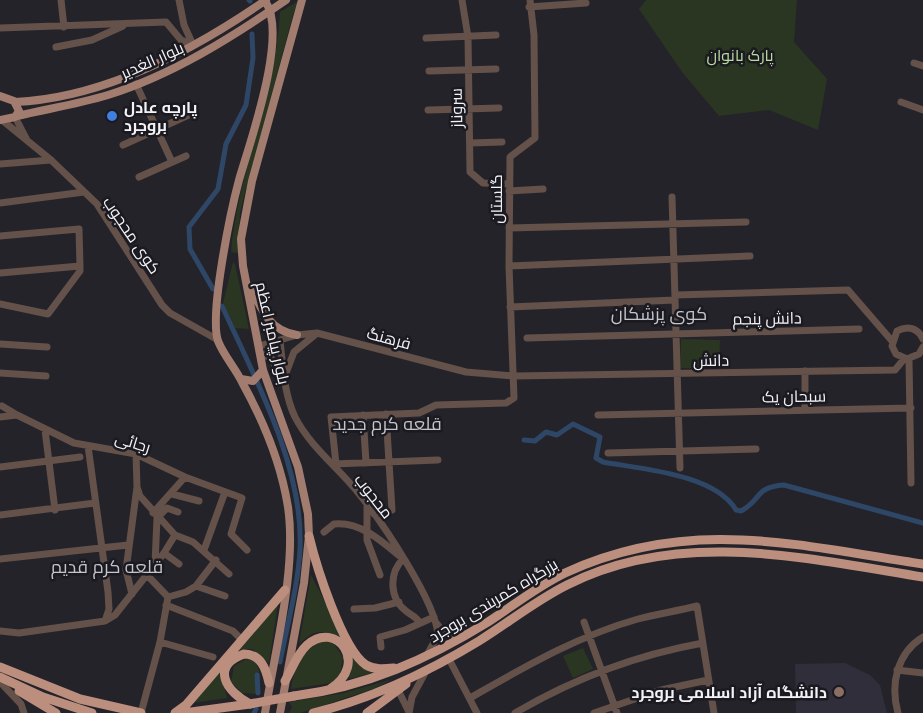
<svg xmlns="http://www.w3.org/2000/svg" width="923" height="713" font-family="Roboto,Cairo,sans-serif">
<rect width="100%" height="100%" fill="#24232a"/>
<path fill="#2f2e3a" d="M845,663l25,12 10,10 7,28h-91l-1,-49z"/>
<path fill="#2a3621" d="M300,0l-6,11 -49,181 -5,21 -2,40 -7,-1c7,-82 45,-157 49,-240z
M646,0h151l-3,42 33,37 -9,51 -49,-20 -50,6 -37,-44 -43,-63z
M233,262l2,2 14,65 -14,-1 -12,-25z
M681,339l39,1 -1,28h-39z
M311,575l46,89 15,9 -23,6 3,-19c-15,-22 -26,-42 -53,-16z
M278,604l-9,59 -17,-14c-16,-1 -23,12 -31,24l6,25 -35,5z
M326,640l8,4 9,13 -3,19 -9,7 -40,6c3,-22 13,-42 35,-49z
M583,648l10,21 -20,9 -10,-22z
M246,659l9,2c6,11 7,21 2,33l-15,-1 -11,-11 3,-16z
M393,679l-20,10 -73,24h-11l3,-6 -3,-5 55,-9z"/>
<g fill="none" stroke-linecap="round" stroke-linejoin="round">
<path stroke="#2f4766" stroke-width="5" d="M249,0l1,1
M213,289l-23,-40 -1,-22 29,-38 8,-45 20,-39 7,-47 -1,-24
M222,306c33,72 82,162 78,243 -2,38 -13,76 -20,113
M524,440l11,1 11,-9 11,3 16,-11 27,13 -4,21 7,4c38,7 112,12 133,48l5,1c21,-11 13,-24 43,-26l139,38
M257,675l1,18
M254,713l2,-4"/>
<path stroke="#63514a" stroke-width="7" d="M61,0l3,27
M179,0l5,25 9,20
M462,0l6,37 2,135 13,11 26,1
M529,7l57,-4
M0,28l166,-6 15,18 12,5
M426,38l70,-3
M56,47l36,-7 31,-14
M914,63l9,3
M429,71l67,-2
M136,84l36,78
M901,102l22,8
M428,110l71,-2
M15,117l11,21
M2,120l49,40 46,44 65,101 8,8 48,27
M470,143l32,-1
M123,145l70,-32
M0,164l51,-4
M139,177l47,-21
M509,191l34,-2
M672,197l8,271
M0,203l84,-11
M509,228l237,-6
M0,236l79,-7 1,37v5l-32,43 -48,-10
M509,266l241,-10
M0,273l80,-7
M675,295l173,-5 44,51
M510,307l165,-7
M527,338l332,-9
M923,339c-5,-11 -16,-14 -26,-8l-5,15 4,8 11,5 12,-5 4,-7
M280,341c3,25 4,53 15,76 16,31 44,51 65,78 22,27 76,107 78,140l-11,20
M0,344l47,3
M259,346l38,-11 20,-2 149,39 48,4 381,-6 9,-11
M261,354l10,4 12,22
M909,359l2,124
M805,371v39
M0,373l46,3
M286,373l8,-21 22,-18
M17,415l57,28 62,11 49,23 57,21 -11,36 16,16
M363,415l3,48
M598,415l313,-7
M0,417l17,-2 -15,-9
M45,430l10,80
M88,446l20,146 1,17 -4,12
M608,453l148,-4
M333,464l105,-4
M336,464l-5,-47 88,-4 17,-8 70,-2 8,-5 -5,-132 1,-109 25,-19 -1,-103 -4,-35
M0,467l80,-10
M172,494l27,7
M367,504v36l13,35
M153,513l32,-36
M374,514l18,-4 -6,-96
M0,515l95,-12
M324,532l10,-8c27,-3 50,19 69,35 -14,14 -14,39 3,52 6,5 10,5 14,12
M175,535l18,7 36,32
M204,550l21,-58
M164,553l15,11
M0,559l128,-14
M155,564l2,-46 10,-10 11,4
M147,575l21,22
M196,586l20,-26
M132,594l-6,-24 11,-83
M168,597l18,-5 10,-6 29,10
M166,605l67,26 9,9
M354,609l21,-1 24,-6
M584,622l33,91
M437,624l9,11 19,-1
M0,631l19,2 86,-12 10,-6 49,-62 11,-18 -35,-39 -3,-9 -1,-33
M160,642l53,15
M381,647l-1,-10 25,-7 29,-13
M449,659l28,54
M897,670l26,3
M0,682l21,22 3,9
M398,690l11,22
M470,698c53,-30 107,-62 168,-79 19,-5 39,-8 59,-13l17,107
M141,713l19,-71 8,-45
M409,713l3,-16 14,-26
M515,713c58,-34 121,-58 188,-70
M594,713l67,-23 47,-10
M898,713c-8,-29 -1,-60 25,-76"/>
<path stroke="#a27d6f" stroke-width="8" d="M0,96l14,5 5,10 -4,6 -15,3
M15,102c90,-4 179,-52 251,-102
M17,116c30,-7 61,-12 91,-21 64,-20 123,-57 178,-95
M251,287c10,23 19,44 46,48
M241,379l12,2 10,-11
M265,713c10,-63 32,-144 23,-206 -7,-44 -24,-85 -45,-123 -7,-15 -19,-28 -25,-43 -9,-27 13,-131 21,-161 11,-38 50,-147 26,-179
M280,713l24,-130 5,-47 -1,-22 -10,-47 -35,-97 -20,-104 -2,-27 11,-58 50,-181"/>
<path stroke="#bb8e7e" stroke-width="9" d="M309,536c7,29 33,113 57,129 9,5 18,4 28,3
M0,667l80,32 61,14
M0,677l43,20 49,16
M285,681c7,-12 12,-27 22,-36 29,-26 63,19 23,44
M19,691l37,22
M294,696c72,-9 134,-37 194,-74 26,-17 50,-36 77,-49 123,-57 231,-28 358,-9
M250,704c-24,-12 -40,-38 -6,-50 17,0 22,15 25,29
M175,713l11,-8 99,-115
M184,713l66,-9
M313,713c58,-14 115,-41 166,-72 29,-18 56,-40 88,-56 111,-57 239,-27 356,-8
M367,713l39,-29"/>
<path stroke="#bb8e7e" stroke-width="9" d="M250,704l44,-8"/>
</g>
<circle fill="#3f7fe0" stroke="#1a1a20" stroke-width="2" cx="112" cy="116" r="6"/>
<circle fill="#8d6e63" stroke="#1a1a20" stroke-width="2" cx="839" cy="692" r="6"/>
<g text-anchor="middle" stroke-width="5" stroke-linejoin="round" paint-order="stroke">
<g font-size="16" fill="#b8db9e" stroke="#1a1a20">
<text x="740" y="61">پارک بانوان</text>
</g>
<g font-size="16" fill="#f3f3f7" stroke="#1a1a20">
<text transform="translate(152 60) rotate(-24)" y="6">بلوار الغدیر</text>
<text transform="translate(456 108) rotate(-91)" y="6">سروناز</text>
<text transform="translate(496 199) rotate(-90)" y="6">گلستان</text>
<text transform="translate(132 235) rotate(56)" y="6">کوی محجوب</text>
<text transform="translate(767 318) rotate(-1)" y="6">دانش پنجم</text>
<text transform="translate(273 333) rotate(77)" y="6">بلوار پیامبر اعظم</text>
<text transform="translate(389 338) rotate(15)" y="6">فرهنگ</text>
<text transform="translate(711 360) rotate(-1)" y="6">دانش</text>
<text transform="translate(794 396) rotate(-1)" y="6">سبحان یک</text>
<text transform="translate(133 442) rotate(17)" y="6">رجائی</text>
<text transform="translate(374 496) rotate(52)" y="6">محجوب</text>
<text transform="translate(493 600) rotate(-31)" y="6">بزرگراه کمربندی بروجرد</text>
</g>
<g font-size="16" font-weight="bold" fill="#f3f3f7" stroke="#1a1a20" text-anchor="start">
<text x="124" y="113">پارچه عادل<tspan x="124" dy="18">بروجرد</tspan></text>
<text x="827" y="698" text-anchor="end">دانشگاه آزاد اسلامی بروجرد</text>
</g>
<g font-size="18" fill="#c4c4cc" stroke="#1a1a20">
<text x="659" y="320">کوی پزشکان</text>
<text x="387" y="430">قلعه کرم جدید</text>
<text x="107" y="573">قلعه کرم قدیم</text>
</g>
</g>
</svg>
